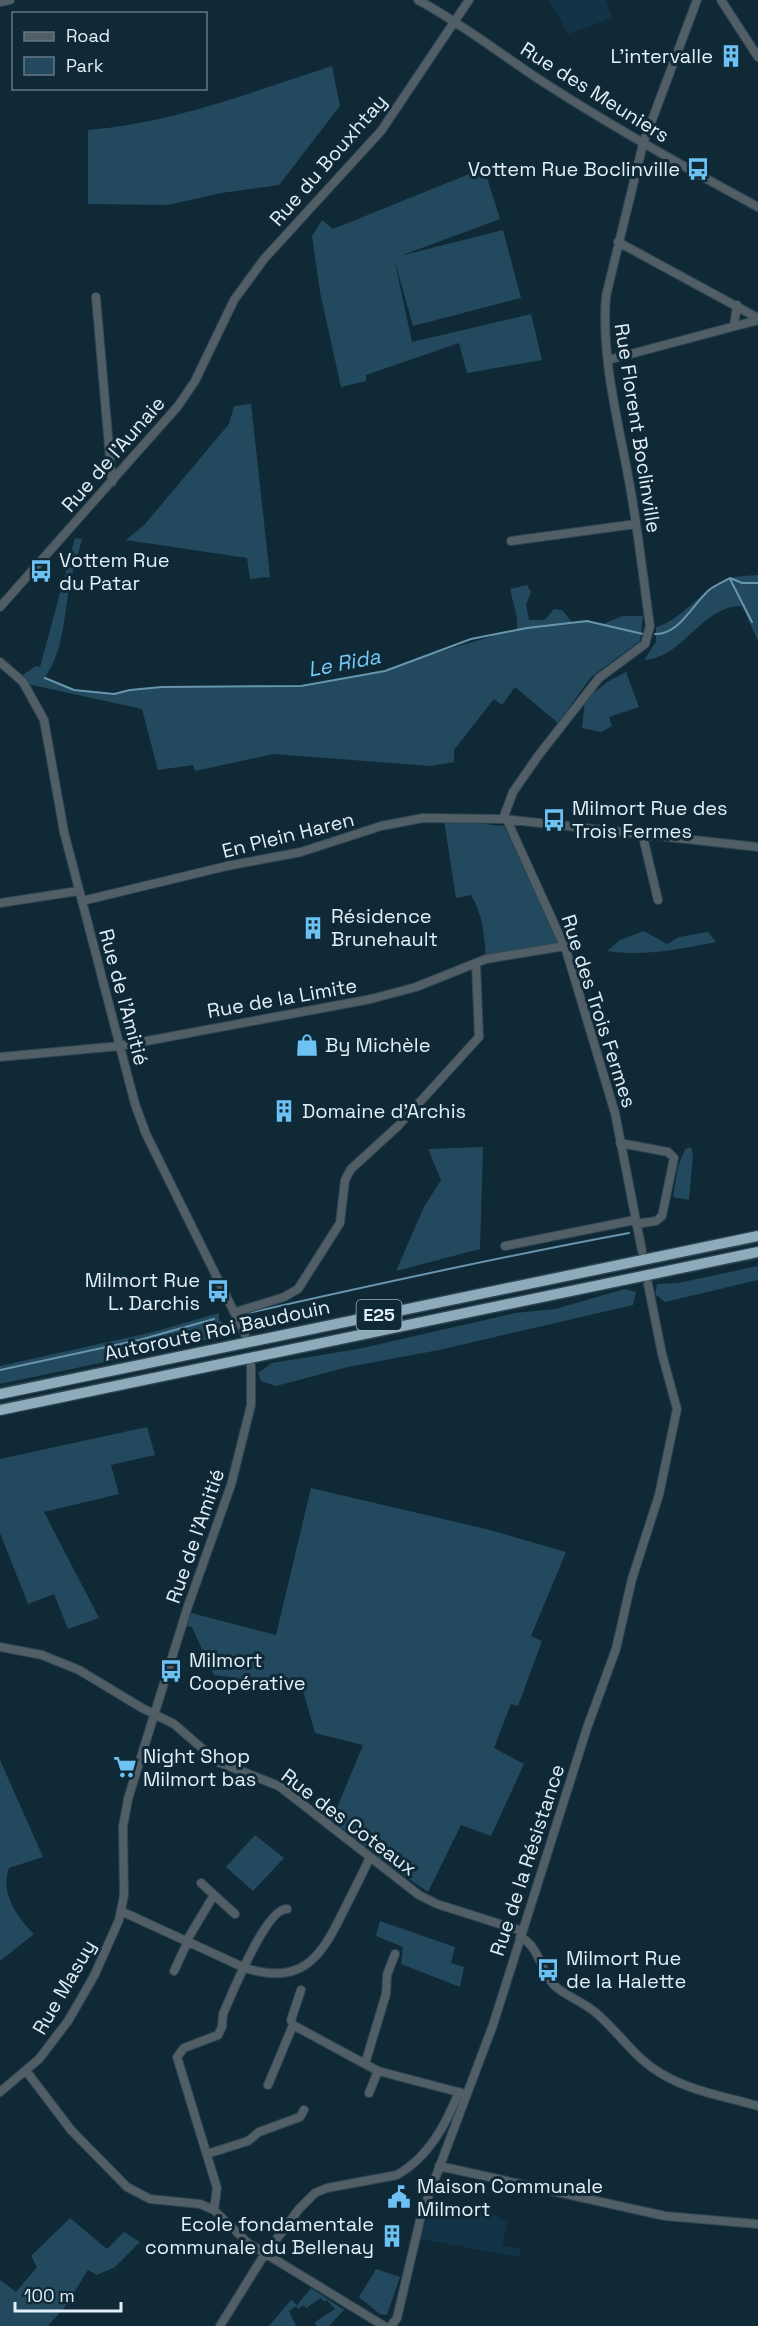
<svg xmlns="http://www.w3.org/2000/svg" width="758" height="2326" font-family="'Space Grotesk',sans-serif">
<rect width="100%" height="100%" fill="#102937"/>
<path fill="#123446" d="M549,0h57l6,18 -44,16z
M436,2204l55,9 16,10 -5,22 19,4 -2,8 -99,-18 6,-18z"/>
<path fill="#23495e" d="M332,66l8,40 -61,79 -58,8 -53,12 -80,-1v-74c85,-7 163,-38 244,-64z
M484,168l16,51 -100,37 103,-26 18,68 -108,28 -19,-68 18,84 119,-28 11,46 -75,13 -8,-30 -93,32v6l-25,6 -21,-95 -8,-56 10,-16 11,9z
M251,404l19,173 -20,2 -3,-21 -121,-18 19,-16 84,-100 5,-18z
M75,538l7,1c-4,16 -10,33 -13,49 -5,29 -6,65 -24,89l29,13 40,4 16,-4 32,-3 139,-1 84,-15 33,-13 99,-29v-11l-7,-29 17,-4 4,7 -5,13 3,15h16l9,-11 8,1 10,12 15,-1 14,4 21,-9h21l-3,25 -49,36 -33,46 -43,-36 -13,18 -8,-6 -40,51v12l-23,4 -158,-12 -78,17 -2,-6 -35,5 -16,-61 -114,-25 -7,-8 15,-10 4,1z
M758,575v66l-16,-35c-40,-1 -58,52 -98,54l12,-18v-15c29,-8 45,-39 74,-49 8,-2 19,-2 28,-3z
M626,672l13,35 -30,10 3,9 -11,6 -19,-4 3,-28 22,-18z
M444,820l60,6 53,113 -1,4 -70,14c-2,-23 -3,-42 -15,-62l-15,3z
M644,931l23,13 12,-7 29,-5 8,10c-37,7 -71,15 -109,9l13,-11z
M483,1147l-3,102 -84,22 28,-64 17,-27 -13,-31z
M691,1147l2,9 -4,44 -16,-3 5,-30 7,-18z
M758,1266v14l-93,22 -10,-8 2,-10 21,-1z
M625,1289l11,3 -3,13 -194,45 -91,17 -72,19 -15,-5 -3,-8 14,-10 86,-14 157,-36 40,-4z
M219,1313v7l14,8 -4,9 -54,7 -32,10 -143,30v-18l153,-34z
M147,1427l8,28 -44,10 8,29 -75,18 55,106 -31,11 -14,-35 -26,10 -28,-71v-74z
M311,1488l179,42 76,22 -35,84 11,5 -24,65 -7,-2 -17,44 30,16 -33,72 -30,-11 -33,67 -38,-26 -58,-46 31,-75 -48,-12 -13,-46 -88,-12 -22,-48 -5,-1 4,-13 85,22z
M0,1760l43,97 -34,11c-9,25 8,49 25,66l-34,27z
M255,1835l29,23 -31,33 -27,-24z
M380,1921l75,26 -4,16 13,4 -4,20 -59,-23 2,-17 -27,-11z
M70,2218l37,31 17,-17 16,10 -25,25 -18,8 -9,-5 -24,38 -16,18h-48v-46l16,12 21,-25 -6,-11z
M376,2269l24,8 -13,38 -7,-1 -21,-17z
M311,2288l33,22 -15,16h-13l-1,-4 20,-13 -8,-9 -3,2 -3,-4 -15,10 -2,-3 -6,4 -2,-3 -7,5 7,15h-27l22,-26 6,5z"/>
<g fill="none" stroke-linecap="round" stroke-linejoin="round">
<path stroke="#6895ae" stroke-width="2" d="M730,579l22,43
M655,634c24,1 38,-30 54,-44 6,-5 14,-8 21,-12l12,5h16
M45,678l29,12 40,4 16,-4 32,-3 139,-1 84,-15 86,-32 56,-11 60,-7 56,13
M244,1314c128,-29 256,-57 385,-81
M0,1370l139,-30 75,-21"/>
<g stroke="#2d4552" stroke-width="10">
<path id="minor" d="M418,0c43,23 81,53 122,80 71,46 144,87 218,127
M721,0l37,57
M0,2l10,-2
M618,242l140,76
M96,297l16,185
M734,325l3,-20
M608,360l150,-40
M511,541l125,-17
M0,607l178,-201 17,-25 39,-81 30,-41 117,-128 88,-131
M0,662l23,20 21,38 20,112 71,272 11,30 99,200
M503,819l10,-27 25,-36 61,-78 46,-34 5,-18c-7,-49 -12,-97 -21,-145 -11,-61 -28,-123 -23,-185l37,-152 54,-144
M507,820l59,130 49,163 27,138
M643,837l15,63
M82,901l145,-35 74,-14 80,-26 42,-8 80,1 255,28
M0,903l78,-12
M0,1057l120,-11 251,-47 45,-12 70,-28 79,-13
M620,1143l48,9 6,6 -12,58 -6,5 -20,3
M505,1246l130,-26
M236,1312l48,-15 14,-8 42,-66 5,-43 6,-11 47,-43 81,-89 -3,-74
M0,1647l42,8 37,15 63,38 32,16 44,38 61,24 140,109 18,9 85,27
M201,1883l34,31
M123,1912l122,56c54,17 74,-7 96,-52 10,-20 20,-39 29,-59
M520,1937c20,9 20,36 36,50 12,10 27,15 39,25 24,20 40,47 67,62 28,17 65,23 96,32
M187,1940l27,-45
M174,1971l14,-30
M293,2025l85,46 84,22
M365,2064l21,-70 1,-19 8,-21
M27,2072l44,58 56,57 23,12 50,5 14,6 34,33 136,83
M268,2085l25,-60 -2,-5 10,-30
M0,2092l39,-33 29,-38 26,-45 25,-56 5,-25 -1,-68 5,-28 60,-193 43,-121 20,-80v-39
M369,2093l9,-22
M207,2154l41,-13 11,-9 41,-15 4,-7
M439,2166l226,50 93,8
M214,2210l3,-22 -40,-131 7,-9 34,-13 4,-8 1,-13c9,-20 43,-106 64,-105
M220,2326l41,-66 38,-51 16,-16 12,-5 70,-13c32,-18 49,-51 62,-83
M391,2326l6,-8 24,-102 72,-191 94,-297 29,-79 16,-70 27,-84 18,-86 -15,-55 -14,-70"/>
</g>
<g stroke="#2d4552" stroke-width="13">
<path id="highway" d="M0,1394l758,-158
M0,1410l758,-158"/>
</g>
<use href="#minor" stroke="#525e65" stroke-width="8"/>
<use href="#highway" stroke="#8eabbc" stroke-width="10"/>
</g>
<defs>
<g id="building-bare" transform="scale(1.8)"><path d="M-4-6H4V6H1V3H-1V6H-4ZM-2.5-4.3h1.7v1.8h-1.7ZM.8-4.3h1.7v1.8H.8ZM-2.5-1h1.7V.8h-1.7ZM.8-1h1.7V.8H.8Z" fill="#6dc2f3" stroke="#102937" stroke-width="2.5" paint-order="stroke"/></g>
<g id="bus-bare" transform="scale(1.8)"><path d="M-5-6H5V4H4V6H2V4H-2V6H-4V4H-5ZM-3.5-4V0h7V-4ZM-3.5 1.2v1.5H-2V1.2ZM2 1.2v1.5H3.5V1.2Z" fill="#6dc2f3" stroke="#102937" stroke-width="2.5" paint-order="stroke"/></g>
<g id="shop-bare" transform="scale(1.8)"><path d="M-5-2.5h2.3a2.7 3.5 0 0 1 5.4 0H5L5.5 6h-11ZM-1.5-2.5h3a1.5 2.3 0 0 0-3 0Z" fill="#6dc2f3" stroke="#102937" stroke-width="2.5" paint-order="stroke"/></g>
<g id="supermarket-bare" transform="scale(1.8)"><path d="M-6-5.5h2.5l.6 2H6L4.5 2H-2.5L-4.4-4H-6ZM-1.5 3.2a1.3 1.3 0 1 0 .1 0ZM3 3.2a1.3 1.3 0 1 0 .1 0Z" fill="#6dc2f3" stroke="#102937" stroke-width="2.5" paint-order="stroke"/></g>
<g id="civic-bare" transform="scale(1.8)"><path d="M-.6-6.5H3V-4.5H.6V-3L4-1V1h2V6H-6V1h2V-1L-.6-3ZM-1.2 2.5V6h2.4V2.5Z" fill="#6dc2f3" stroke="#102937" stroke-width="2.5" paint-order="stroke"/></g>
</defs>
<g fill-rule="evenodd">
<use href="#building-bare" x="731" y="56"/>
<use href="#bus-bare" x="698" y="169"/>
<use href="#bus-bare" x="41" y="571"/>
<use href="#bus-bare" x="554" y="820"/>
<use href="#building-bare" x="313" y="928"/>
<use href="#shop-bare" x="307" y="1045"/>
<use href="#building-bare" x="284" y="1111"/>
<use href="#bus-bare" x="218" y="1291"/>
<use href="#bus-bare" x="171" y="1671"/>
<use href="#supermarket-bare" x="125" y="1767"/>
<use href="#bus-bare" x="548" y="1970"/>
<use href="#civic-bare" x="399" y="2197"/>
<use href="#building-bare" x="392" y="2236"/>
</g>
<g text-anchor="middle" stroke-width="6" stroke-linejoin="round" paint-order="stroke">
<rect fill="#102937" stroke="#a2b4bf" stroke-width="1.5" x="356.5" y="1300" width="45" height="30" rx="4.5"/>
<g font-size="18" font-weight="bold" fill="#e0eff9">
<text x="379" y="1321">E25</text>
</g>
<g font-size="20" fill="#e0eff9" stroke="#102937" text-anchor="start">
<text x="713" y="63" text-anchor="end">L'intervalle</text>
<text x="680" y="176" text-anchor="end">Vottem Rue Boclinville</text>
<text x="59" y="567">Vottem Rue<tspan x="59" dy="23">du Patar</tspan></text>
<text x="572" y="815">Milmort Rue des<tspan x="572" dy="23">Trois Fermes</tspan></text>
<text x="331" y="923">Résidence<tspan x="331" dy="23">Brunehault</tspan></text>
<text x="325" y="1052">By Michèle</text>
<text x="302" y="1118">Domaine d'Archis</text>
<text x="200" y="1287" text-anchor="end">Milmort Rue<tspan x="200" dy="23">L. Darchis</tspan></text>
<text x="189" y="1667">Milmort<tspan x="189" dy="23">Coopérative</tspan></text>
<text x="143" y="1763">Night Shop<tspan x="143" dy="23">Milmort bas</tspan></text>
<text x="566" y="1965">Milmort Rue<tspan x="566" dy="23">de la Halette</tspan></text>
<text x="417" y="2193">Maison Communale<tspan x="417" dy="23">Milmort</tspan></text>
<text x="374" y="2231" text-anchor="end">Ecole fondamentale<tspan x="374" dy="23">communale du Bellenay</tspan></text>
</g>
<g font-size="20" fill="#e0eff9" stroke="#102937">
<text transform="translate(595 92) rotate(32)" y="7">Rue des Meuniers</text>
<text transform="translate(328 160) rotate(-49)" y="7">Rue du Bouxhtay</text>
<text transform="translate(638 428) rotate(81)" y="7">Rue Florent Boclinville</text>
<text transform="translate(113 454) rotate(-49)" y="7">Rue de l'Aunaie</text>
<text transform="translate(288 835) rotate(-14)" y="7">En Plein Haren</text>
<text transform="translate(124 997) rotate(75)" y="7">Rue de l'Amitié</text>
<text transform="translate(282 998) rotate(-10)" y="7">Rue de la Limite</text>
<text transform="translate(599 1011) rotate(72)" y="7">Rue des Trois Fermes</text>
<text transform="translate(217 1330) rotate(-12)" y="7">Autoroute Roi Baudouin</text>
<text transform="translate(195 1536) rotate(-71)" y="7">Rue de l'Amitié</text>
<text transform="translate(349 1822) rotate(37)" y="7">Rue des Coteaux</text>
<text transform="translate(527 1860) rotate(-72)" y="7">Rue de la Résistance</text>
<text transform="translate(64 1987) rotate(-60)" y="7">Rue Masuy</text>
</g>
<g font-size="21" font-style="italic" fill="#74cbfc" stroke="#102937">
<text transform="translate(344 663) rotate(-11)" y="7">Le Rida</text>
</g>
</g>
<rect x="12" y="12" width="195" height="78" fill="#102937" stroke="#637885" stroke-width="1.5"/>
<rect x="24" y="32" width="30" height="9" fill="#525e65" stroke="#637885" stroke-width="1.5"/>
<text x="66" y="42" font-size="18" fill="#e0eff9">Road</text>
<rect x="24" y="57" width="30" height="18" fill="#23495e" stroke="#637885" stroke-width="1.5"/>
<text x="66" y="72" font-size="18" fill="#e0eff9">Park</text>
<path d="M15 2302v9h106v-9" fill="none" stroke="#e0eff9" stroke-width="3"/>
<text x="24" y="2302" font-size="18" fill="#e0eff9" stroke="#102937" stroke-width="4.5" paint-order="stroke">100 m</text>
</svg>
